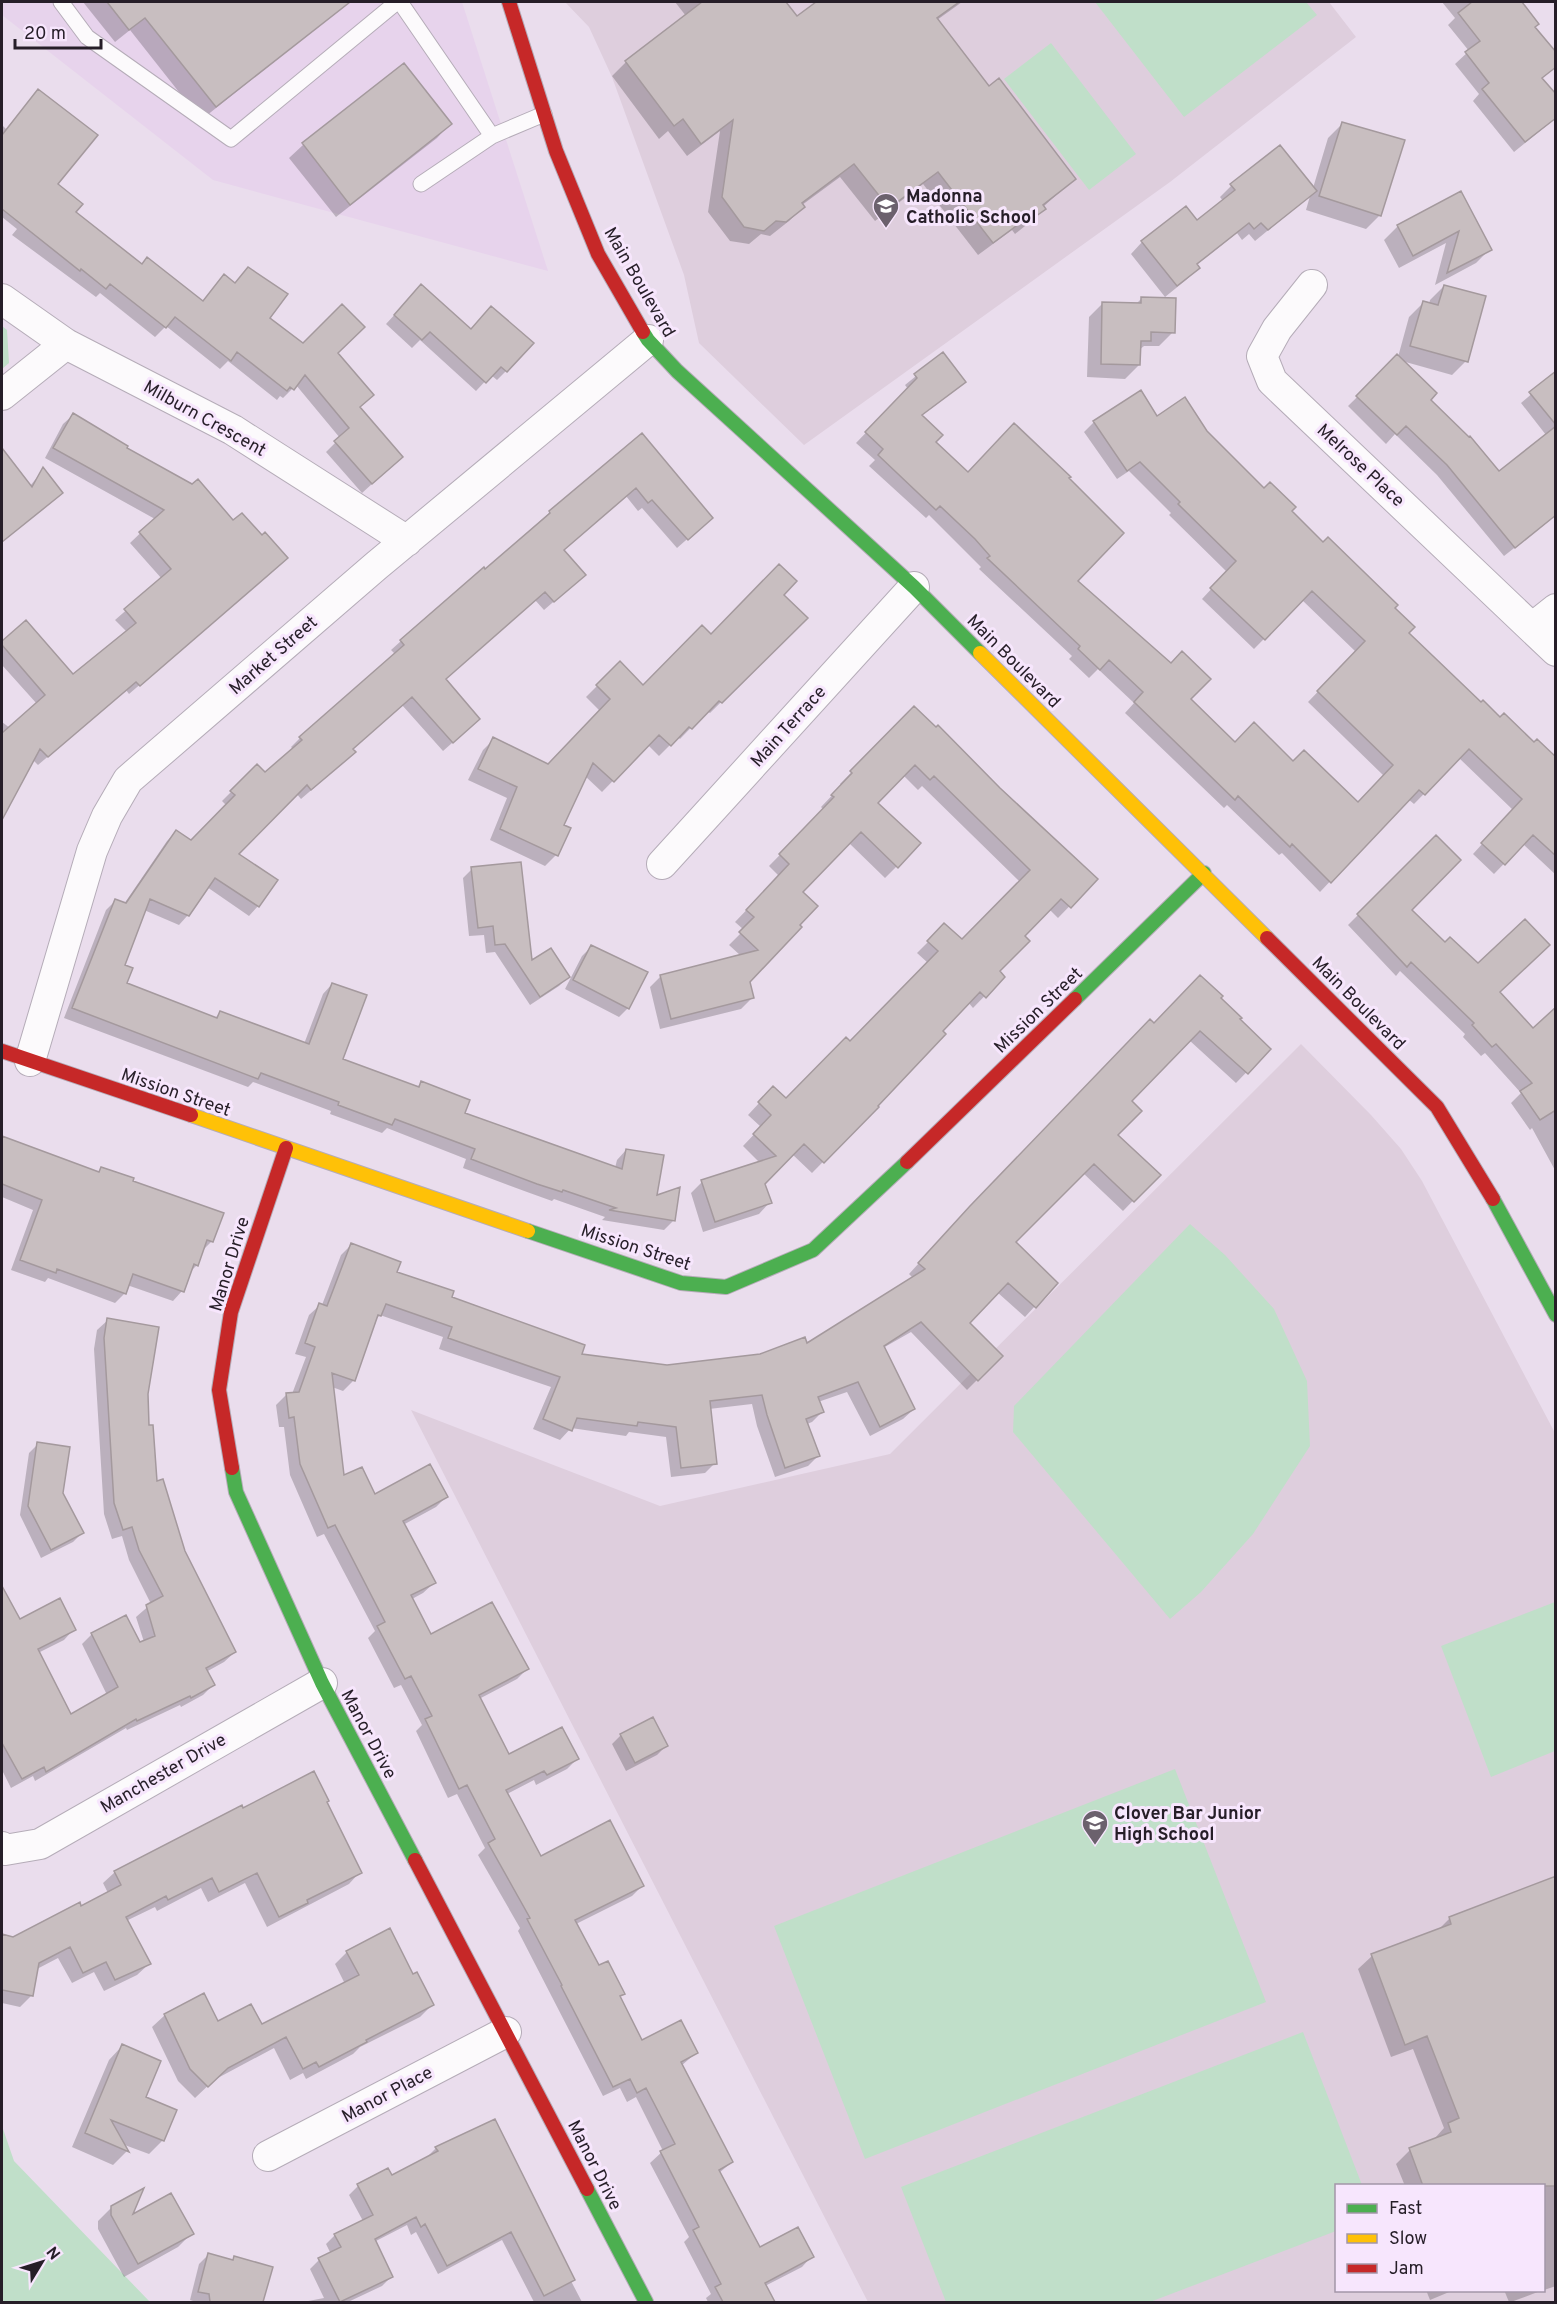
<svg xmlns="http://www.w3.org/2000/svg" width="1557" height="2304" font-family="Overpass,sans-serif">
<rect width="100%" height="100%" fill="#eadded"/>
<path fill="#e7d3ec" d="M2,2h460l86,269 -335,-91 -211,-165z"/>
<path fill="#decedd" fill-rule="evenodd" d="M565,2h764l27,35 -186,145 -366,263 -105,-102 -15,-68 -72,-198 -23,-50z
M1301,1044l70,71 30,34 21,32 133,252v869h-687l-457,-892 249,96 230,-52zM1336,2186h208v104h-208z"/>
<path fill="#c0dfc9" d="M1095,2h211l11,13 -133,102z
M1051,43l85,111 -47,36 -85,-111z
M2,326l5,4 2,33 -7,6z
M1190,1224l35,31 49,54 33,72 3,65 -57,88 -52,58 -31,27 -157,-187 1,-26z
M1555,1602v149l-64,26 -50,-131z
M1175,1769l91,233 -401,157 -91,-233z
M1303,2032l59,153 -26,1v45l-186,71h-204l-45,-115z
M2,2126l12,35 136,141h-148z"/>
<path fill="#0003" d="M83,2h266l-148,118 -71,-90 -15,12z
M675,2h109l13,16 22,-16h143l-25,18 52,68 85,91 -31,28 1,1 -14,14 -15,12 -3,-4 -34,25 -55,-71 -48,37 -35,-44 -38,28 1,2 -14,14 -19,15 -9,-2 -12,10 -19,-3 -22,-29 12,-81 -33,25 -19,-25 -9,8 -47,-63 14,-14 60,-46z
M1442,2h78l17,22 -4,4 23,38 -15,13 10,43 -37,30 -41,-51 6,-7 -24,-30 14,-13 -21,-26 7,-7z
M404,65l46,59 -13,14 -101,79 -47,-59 14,-13z
M38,91l18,94 18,27 67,53 61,37 22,-26 10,8 14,-15 20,49 35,27 33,8 22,55 34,58 -30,27 -36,-41 14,-14 -44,-53 -13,13 -3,-2 -3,4 -49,-39 -8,8 -54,-43 -11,11 -55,-44 -4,4 -84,-62 5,-6 -15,-12v-92l4,4z
M1342,124l38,91 -14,14 -60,-19 4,-14 -55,45 -6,-7 -7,6 -5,-7 -41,32 2,3 -12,12 -21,17 -34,-43 11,-12 55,-20 26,-21 -3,-4 11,-11 82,2 15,-50z
M1461,193l29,56 -14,14 -41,22 11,-42 -47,25 -15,-28 14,-14z
M421,286l85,85 -9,9 -6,-5 -15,16 -56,-51 -8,8 -26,-24z
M1444,286l22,75 -14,14 -50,-14 27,39 70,73 47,-38 -25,-32 35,-30v142l-52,41 -67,-81 -42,-41 -9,10 -38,-38 50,-49 11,-40 14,-14 6,1 1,-4z
M1141,299l32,33 -14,14h-15l-5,4v15l-14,14 -38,-2 2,-60 14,-14 33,1z
M943,354l21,28 -43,34 13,26 142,139 159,163 58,19 64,41 27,-28 -76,-74 48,-50 -54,-52 -48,49 -52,-50 25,-27 -58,-57 2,-2 -42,-42 -12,8 -33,-47 10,-10 63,-4 49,14 58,58 129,118 14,25 74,71 75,55v116l-33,-31 -29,30 -21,-20 40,-44 -54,-52 -45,46 -6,-5 -88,93 -38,-39 -3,2 -52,-50 -3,3 -99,-95 9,-10 -36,-34 -9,9 -20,-19 3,-3 -93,-87 2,-2 -52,-52 -3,3 -57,-52 6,-6 -19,-17 52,-54 -3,-4z
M73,415l160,108 44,44 -148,127 -3,-4 -88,75 -5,-5 -31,57v-95l8,6 27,-24 -35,-39v-22l24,-21 47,54 54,-44 -12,-12 47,-41 -32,-36 25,-24 -110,-61 18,-34z
M642,435l59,92 -24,21 -35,-40 -4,3 -12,-15 -63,55 11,33 -30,26 -9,-10 -91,80 25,48 -26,23 -41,-46 -50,44 -7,12 -44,38 -5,-6 -59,61 21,52 -9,10 -42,-29 -19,28 -9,10 -35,-15 -21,56 2,18 90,34 5,-5 84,31 19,-50 9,-10 9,76 75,28 5,-5 42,31 152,54 2,-8 9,-10 47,71 -9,9 -62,-10 3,-3 -51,-18 -2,2 -25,-9 -64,-24 3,-9 -79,-31 -5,5 -52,-19 1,-3 -78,-29 -5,5 -184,-69 42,-108 9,-9 9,3 43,-63 9,-9 15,10 36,-36 -5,-5 35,-35 8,8 28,-25 -2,-2 9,-9 95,-84 -4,-4 10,-9 84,-70 65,-59z
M10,462l20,24 13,-16 18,23 -59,49v-73z
M782,595l24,23 -96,95 -3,-2 -27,28 -2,-2 -19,19 -11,-11 -46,47 -17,-16 -23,50 7,3 -13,26 -11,11 -55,-26 17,-42 -39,-18 15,-30 11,-11 54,26 52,-54 -14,-14 34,-34 23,24 68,-51z
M914,708l182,171 -38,39 -9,-9 -26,27 -25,35 5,6 -30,31 -5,-6 -92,104 1,1 -65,66 -20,-19 -28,30 6,18 -11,12 -56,18 -12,-39 11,-11 58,-19 -17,-17 18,-19 -13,-12 25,-27 13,12 64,-57 78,-80 -11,-10 27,-27 18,15 58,-59 -98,-96 -4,4 -15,-15 -27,28 42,40 -22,24 -11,11 -36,-35 -49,49 -52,89 4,17 -11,11 -81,20 -10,-42 11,-11 80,-20 -12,-11 15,-15 -9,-8 44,-46 -10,-10 55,-56 -3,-3 21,-22 -2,-1z
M1436,837l-26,73 89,82 34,38 23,-21v163l-24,-44 -2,2 -19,-27 10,-10 -36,-40 -4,3 -18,-19 2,-3 -65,-63 -4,5 -48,-51z
M472,869l59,94 37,14 -9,9 -29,19 -35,-53 -9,1 -2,-18 -15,1 -6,-58z
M591,947l37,61 -9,9 -54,-28 17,-33z
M1219,999l50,50 -33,34 -47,-43 -59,61 -14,34 42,40 -35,36 -40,-38 -70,69 43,41 -31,34 -28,-25 -29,31 33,33 -34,34 -56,-58 -28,16 31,61 -11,10 -33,17 -23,-44 -29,10 4,10 -10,10 -5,2 11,32 -10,10 -33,11 -18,-51 -5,-22 -43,5 6,54 -10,10 -34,4 -5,-40 -37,-5 -3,4 -55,-8 -11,12 -27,-11 18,-42 -112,-38 4,-12 -63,-22 -5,5 -22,61 -10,10 -11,-4 11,90 31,19 72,1 -10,10 -33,18 31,58 -11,10 -11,6 19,37 96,33 -10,10 -38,20 30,57 68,3 -10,10 -31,16 -2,-5 -27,14 33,64 102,28 -10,10 -56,28 23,43 24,26 -4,5 23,44 54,11 -15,13 51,96 -13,11 40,76 53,7 -10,11 -37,19 8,16h-65l-2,-4 5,-4 -27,-52 5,-5 -39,-74 13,-12 -27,-54 -9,5 -7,-14 -17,8 -85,-165 2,-3 -42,-73 7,-7 -28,-54 -9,4 -32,-67 6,-6 -21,-40 -7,3 -26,-50 7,-7 -51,-97 -7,3 -27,-62 -6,-48h-5l-3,-22 10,-10 6,-1 14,-37 -11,-3 14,-39 11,-10h2l19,-50 10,-10 44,28 185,82 87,12 93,-11 46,-11 107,-67 -4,-4 51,-56 194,-193z
M2,1137l95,36 5,-5 29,14 81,59 -10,10 -5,14 -8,8 -7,18 -9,10 -46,-16 -2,8 -10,10 -67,-25 -3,4 -34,-12 22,-60 -31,-13z
M108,1320l38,74 9,89 29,69 51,100 -11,10 -18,10 7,13 -10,10 -22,12 -1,-2 -53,25 -1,-2 -91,53 -2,-5 -22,12 -9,-18v-181l17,32 55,8 -10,11 -26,13 32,63 37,-21 -25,-51 10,-10 47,10 5,-2 -8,-25 15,-13 -22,-44 -7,-24 -10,3 -8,-25 -10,-165 3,-19z
M38,1444l44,89 -9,9 -32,16 -21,-43 9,-62z
M621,1735l45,11 -9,9 -31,16 -14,-27z
M325,1803l35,69 -11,12 -82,43 -22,-44 -37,19 -7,-14 -44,23 -2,-4 -29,14 23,43 -12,11 -33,16 -10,-19 -22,11 -14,-25 -21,11 -6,27 -11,11 -18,-4v-67l11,2 95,-45 -5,-10 12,-11 128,-62z
M1556,1878v408l-12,4v-104h-139l-9,-22 14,-14 25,-10v-2l9,-10 -31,-79 -22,8 -33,-88 14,-13 65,-25 13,-13z
M347,1952l85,53 -12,12 -60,30 -7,7 -47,25 -3,-6 -13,7 -16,-32 -60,32 -19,18 -17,-17 -26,-54 13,-12 39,-20 13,28 44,3 84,-42 -10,-20z
M122,2046l22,51 31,14 -13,30 -13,13 -27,-10 5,7 -14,14 -41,-18 37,-87z
M436,2148l135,133 11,21h-48l-32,-62 -64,34 -22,-42 -5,3 -4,-10 -33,17 17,35 -9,9 -34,16h-45l21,-4 -14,-29 9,-9 12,-6 -5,-10 9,-9 28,-14 -14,-26 9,-9 33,-9 36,-20z
M112,2207l18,10 62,16 -14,14 -54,30 -26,-48v-8z
M208,2255l23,6 4,-3 36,10 -9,34h-66l-6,-2 9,-36z
M1426,2290h28l-24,10z
M1504,2290h39l-32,12h-2z"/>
<path fill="#c8bec0" stroke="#a4999d" stroke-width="1.5" d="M107,2h243l-134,105 -71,-89 -16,12z
M702,2h84l11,14 19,-14h143l-22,16 52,68 10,-8 77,101 -33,26 3,4 -17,12 -2,-3 -34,25 -55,-71 -49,36 -35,-44 -52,39 3,4 -19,15 -10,-1 -12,10 -20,-4 -22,-30 11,-77 -32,24 -18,-25 -9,7 -49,-65z
M1472,2h50l17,22 -4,3 21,25v15l-14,11 14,16v24l-31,24 -43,-53 7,-6 -24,-31 15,-11 -22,-28z
M404,63l48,61 -102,81 -48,-62z
M38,89l60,46 -40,49 25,20 -7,8 66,52 5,-7 56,44 21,-27 11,9 13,-16 40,27 -18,24 33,25 39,-39 23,23 -27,26 36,42 -14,12 43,50 -31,27 -38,-43 15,-13 -44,-53 -11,15 -4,-3 -3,4 -50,-39 -6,9 -56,-44 -9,11 -56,-44 -4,5 -25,-20 -1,2 -78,-62v-74z
M1342,122l63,18 -24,76 -62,-20z
M1280,145l37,46 -49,39 -7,-7 -7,6 -5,-6 -52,41 3,4 -23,18 -36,-45 45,-35 11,14 38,-30 -5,-6z
M1461,191l31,59 -45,23 12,-42 -46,25 -16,-31z
M421,284l50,45 20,-23 43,37 -27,29 -6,-5 -15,16 -56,-51 -8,8 -28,-25z
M1444,285l42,11 -18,66 -58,-16 13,-45 15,4z
M1141,297l35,1 -1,35 -24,-1v9h-10l-1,24 -39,-1 1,-62 39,1z
M943,352l23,30 -44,33 21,20 -7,7 32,30 46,-49 57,54 -2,1 55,55 -46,48 93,82 11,-12 29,28 -20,20 44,43 19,-20 39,39 11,-11 54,52 35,-37 -76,-74 48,-50 -53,-50 -47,49 -55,-52 26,-27 -58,-57 2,-2 -40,-40 -13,9 -34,-50 48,-31 16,26 28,-19 22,34 57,57 6,-6 26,25 -4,4 31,31 5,-5 70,68 -3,3 20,19 -6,6 72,69 2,-2 17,17 4,-4 30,29 3,-3 19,18v99l-23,-21 -28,30 -24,-22 41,-44 -53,-50 -44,46 -6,-5 -88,93 -39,-39 -2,3 -52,-51 -3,4 -101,-98 9,-10 -34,-32 -9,10 -22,-21 2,-3 -93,-88 3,-2 -15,-17 -35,-33 -4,4 -58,-55 5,-6 -18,-17 52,-54 -3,-4z
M1397,354l40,39 -6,7 38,37 1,-1 29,35 57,-45v89l-41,33 -68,-83 -41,-39 -9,9 -41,-39z
M1556,371v54l-27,-33z
M73,413l55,33 -1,2 65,36 6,-5 35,41 9,-7 20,22 3,-3 23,26 -148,128 -4,-4 -88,75 -8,-8 -38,71v-87l43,-38 -43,-50v-4l24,-21 47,54 63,-51 -12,-14 47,-40 -32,-37 25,-22 -111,-62z
M642,433l71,85 -25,22 -36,-40 -4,3 -12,-15 -72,62 22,25 -32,27 -9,-10 -99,87 34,40 -27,24 -41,-46 -59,52 3,3 -45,38 -4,-5 -68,69 39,26 -19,27 -44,-29 -26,38 -39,-17 -25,66 8,3 -6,15 90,35 3,-7 89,33 23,-61 35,12 -24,64 76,28 2,-6 49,19 -5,13 157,56 4,-20 38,6 -7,40 23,-8 -5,34 -66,-11 7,-2 -53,-18 -1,2 -25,-8 -66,-25 4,-10 -80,-30 -3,6 -54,-20 1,-3 -78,-29 -3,6 -186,-71 43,-109 11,4 50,-73 15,10 44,-45 -5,-4 27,-27 8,8 37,-32 -3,-3 105,-92 -4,-5 84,-73 1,2 65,-56 -1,-2z
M2,448l30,39 11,-20 20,26 -61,49z
M779,564l18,17 -13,14 24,23 -86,85 -3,-2 -27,28 -3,-2 -18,19 -12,-11 -45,47 -21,-19 -29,62 7,3 -13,28 -58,-27 17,-42 -39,-18 15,-32 55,27 62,-65 -14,-14 24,-24 23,24 59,-60 9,9z
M914,706l22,21 2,-2 62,63 98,91 -27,29 -10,-9 -36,37 5,5 -30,30 5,6 -19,21 -6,-6 -37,39 3,3 -68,72 1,1 -55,56 -20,-19 -39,40 7,19 -57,19 -14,-42 75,-24 -23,-22 18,-19 -13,-13 15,-16 13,12 60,-61 4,4 88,-90 -11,-10 17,-18 18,16 68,-69 -96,-94 -4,4 -15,-15 -37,38 43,40 -23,25 -37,-36 -58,60 15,14 -18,19 2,2 -52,55 4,16 -83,21 -11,-44 98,-25 -19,-18 15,-15 -8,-7 43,-46 -10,-10 55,-57 -3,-2 21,-22 -2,-2z
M1436,835l25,25 -49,50 33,32 5,-5 28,26 47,-44 25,26 -50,47 33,36 23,-21v103l-16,10 -20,-29 12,-8 -36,-39 -4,3 -20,-22 2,-2 -63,-61 -4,5 -50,-53z
M521,862l11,98 19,-12 19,29 -30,20 -35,-53 -10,1 -2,-19 -15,2 -7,-61z
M591,945l57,27 -19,37 -56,-29z
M1200,975l23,21 -2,2 21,20 -2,1 31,30 -23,25 -48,-43 -68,70 10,10 -24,24 43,40 -27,27 -40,-38 -78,78 42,41 -22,25 -28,-25 -38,40 33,33 -25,25 -57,-59 -37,24 31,63 -35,18 -22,-45 -40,15 6,15 -18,7 14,37 -35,12 -18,-53 -5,-20 -52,6 7,63 -36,4 -5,-41 -38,-5 -1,4 -60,-8 -5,13 -29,-12 17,-42 -112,-39 4,-11 -66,-23 -5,12 -3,-1 -23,66 -23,-8 12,102 18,-8 13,27 55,-30 18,33 -45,24 33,62 -25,12 20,39 61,-32 37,67 -50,26 30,59 53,-27 17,32 -32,16 -3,-4 -38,19 35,66 69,-36 34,66 -69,34 24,45 9,-4 17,33 -5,2 22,44 39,-20 17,33 -17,9 52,100 -14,8 41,77 38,-20 16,30 -49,26 10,19h-52l-8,-15 6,-3 -28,-54 6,-3 -39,-76 15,-7 -29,-56 -9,5 -7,-14 -17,8 -52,-101 1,-1 -35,-66 3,-1 -42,-75 7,-4 -28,-54 -8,4 -34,-70 7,-3 -21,-40 -6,3 -28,-53 8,-4 -50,-97 -7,3 -28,-64 -6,-47 -5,1 -3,-25 13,-1 16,-45 -10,-4 14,-40 8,3 24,-63 50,19 -4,10 57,19 -2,6 133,48 -3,9 85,11 93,-11 45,-17 2,6 118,-74 -7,-6 52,-57 180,-187 4,4z
M2,1136l97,36 2,-5 33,11 -1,3 91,32 -11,29 -6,-2 -9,26 -4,-2 -10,28 -51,-18 -7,20 -69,-25 -1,4 -36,-13 22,-60 -40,-16z
M107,1318l52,9 -11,67 1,31h4l4,56 6,-2 22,72 51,101 -30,16 9,17 -24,13 -1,-2 -53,25 -1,-2 -90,53 -2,-5 -22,12 -20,-36v-157l18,33 40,-21 16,32 -38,19 33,65 47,-27 -27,-54 35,-18 14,27 15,-6 -9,-31 17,-9 -24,-46 -7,-23 -9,3 -9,-27 -10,-165z
M37,1442l33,5 -7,46 21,40 -33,17 -23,-44z
M653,1717l15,29 -33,17 -15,-29z
M314,1771l15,30 -2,1 35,71 -55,27 1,3 -29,14 -22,-44 -38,19 -7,-14 -44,22 -2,-4 -40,21 25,47 -36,16 -9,-18 -23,11 -13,-26 -31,16 -6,33 -31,-6v-56l11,3 67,-35 1,4 40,-21 -7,-14 128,-66 1,3z
M1556,1876v310h-133l-14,-38 42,-16 -3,-9 11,-5 -32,-82 -22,9 -34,-91 80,-30 -2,-7z
M390,1928l23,46 4,-2 17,33 -68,35 1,2 -48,25 -3,-5 -13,7 -17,-32 -58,31 -20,19 -18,-18 -26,-55 40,-21 14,28 33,-17 11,20 97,-49 -13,-24z
M122,2044l39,17 -15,36 31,13 -13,31 -53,-21 18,32 -44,-19z
M495,2119l80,161 -31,16 -33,-64 -64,34 -22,-42 -4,3 -5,-10 -41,22 18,38 -53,25 -22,-44 23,-11 -7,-13 39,-19 -16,-31 31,-16 4,7 46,-24 -3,-4z
M144,2188l-11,26 38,-21 23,41 -56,30 -27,-49v-9z
M208,2253l25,7 1,-4 39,11 -10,35h-53l-1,-8 -11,-2z"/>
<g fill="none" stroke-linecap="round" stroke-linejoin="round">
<g stroke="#b5acb8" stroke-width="17">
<path id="lane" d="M61,2l26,35 144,102 166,-137
M400,2l92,134 52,-22
M421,184l71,-48"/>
</g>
<g stroke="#b5acb8" stroke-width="32">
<path id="street" d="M1312,285l-35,44 -15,27 10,25 284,270
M2,299l64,45 167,86 174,111
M2,395l64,-51
M1532,628l24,-19
M662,864l252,-277
M30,1061l62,-210 15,-35 21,-36 248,-214 272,-226
M2,1847l3,3 35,-6 282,-161
M268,2156l238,-124"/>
</g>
<g stroke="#b5acb8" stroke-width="16">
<path id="fast" d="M643,332l5,8 29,31 237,216 66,66
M1075,999l129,-126
M1493,1199l63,116
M528,1231l153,52 45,4 87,-37 94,-88
M232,1468l4,24 86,191 93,177
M587,2189l59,113"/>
</g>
<g stroke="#b5acb8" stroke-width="16">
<path id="slow" d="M980,653l287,285
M191,1115l337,116"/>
</g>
<g stroke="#b5acb8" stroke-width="16">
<path id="jam" d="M509,2l47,149 42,103 45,78
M1267,938l170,169 56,92
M2,1051l189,64
M907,1162l168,-163
M232,1468l-13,-78 12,-78 55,-164
M415,1860l172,329"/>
</g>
<use href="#lane" stroke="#fcfafc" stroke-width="15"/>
<use href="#street" stroke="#fcfafc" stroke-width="30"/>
<use href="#fast" stroke="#4caf50" stroke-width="14"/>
<use href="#slow" stroke="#ffc107" stroke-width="14"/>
<use href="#jam" stroke="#c62828" stroke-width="14"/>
</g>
<defs>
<g id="school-pin" transform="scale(1.35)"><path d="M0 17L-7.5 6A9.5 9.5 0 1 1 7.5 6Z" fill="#6b616d" stroke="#f7e6fd"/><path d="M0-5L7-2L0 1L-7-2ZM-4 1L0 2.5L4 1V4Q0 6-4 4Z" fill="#fff"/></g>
</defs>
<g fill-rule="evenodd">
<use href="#school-pin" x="886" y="206"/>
<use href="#school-pin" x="1095" y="1823"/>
</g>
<g text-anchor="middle" stroke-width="6" stroke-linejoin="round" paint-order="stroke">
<g font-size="18" font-weight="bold" fill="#261e28" stroke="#f7e6fd" text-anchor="start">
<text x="906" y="202">Madonna<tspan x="906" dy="21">Catholic School</tspan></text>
<text x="1114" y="1819">Clover Bar Junior<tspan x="1114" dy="21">High School</tspan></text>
</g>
<g font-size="18" fill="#261e28" stroke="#f7e6fd">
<text transform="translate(640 282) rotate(60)" y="6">Main Boulevard</text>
<text transform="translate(205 418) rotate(29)" y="6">Milburn Crescent</text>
<text transform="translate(1361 465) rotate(43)" y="6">Melrose Place</text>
<text transform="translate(273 655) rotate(-41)" y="6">Market Street</text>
<text transform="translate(1014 661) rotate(45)" y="6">Main Boulevard</text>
<text transform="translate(788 726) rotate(-48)" y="6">Main Terrace</text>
<text transform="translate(1359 1003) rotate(45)" y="6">Main Boulevard</text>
<text transform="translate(1038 1010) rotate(-44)" y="6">Mission Street</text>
<text transform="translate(176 1092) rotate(19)" y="6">Mission Street</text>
<text transform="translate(636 1247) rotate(18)" y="6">Mission Street</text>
<text transform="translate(229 1264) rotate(-73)" y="6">Manor Drive</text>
<text transform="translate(369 1734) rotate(62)" y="6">Manor Drive</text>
<text transform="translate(163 1773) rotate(-30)" y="6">Manchester Drive</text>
<text transform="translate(387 2094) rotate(-28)" y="6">Manor Place</text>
<text transform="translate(595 2165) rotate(63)" y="6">Manor Drive</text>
</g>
</g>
<rect width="1557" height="2304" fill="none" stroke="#261e28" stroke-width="6"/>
<rect x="1335" y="2184" width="210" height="108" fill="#f7e6fd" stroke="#a396a8" stroke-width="1.5"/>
<rect x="1347" y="2204" width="30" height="9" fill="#4caf50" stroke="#a396a8" stroke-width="1.5"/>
<text x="1389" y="2214" font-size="18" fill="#261e28">Fast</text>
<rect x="1347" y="2234" width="30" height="9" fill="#ffc107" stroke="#a396a8" stroke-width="1.5"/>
<text x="1389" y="2244" font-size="18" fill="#261e28">Slow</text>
<rect x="1347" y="2264" width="30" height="9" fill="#c62828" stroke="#a396a8" stroke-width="1.5"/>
<text x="1389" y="2274" font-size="18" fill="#261e28">Jam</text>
<g transform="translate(42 2262) rotate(52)" stroke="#f7e6fd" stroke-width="4.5" paint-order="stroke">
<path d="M0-4.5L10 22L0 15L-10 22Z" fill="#261e28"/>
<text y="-9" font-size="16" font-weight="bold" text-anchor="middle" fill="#261e28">N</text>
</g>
<path d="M15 39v9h86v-9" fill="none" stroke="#261e28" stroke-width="3"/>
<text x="24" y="39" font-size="18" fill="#261e28" stroke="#f7e6fd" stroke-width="4.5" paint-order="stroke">20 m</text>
</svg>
